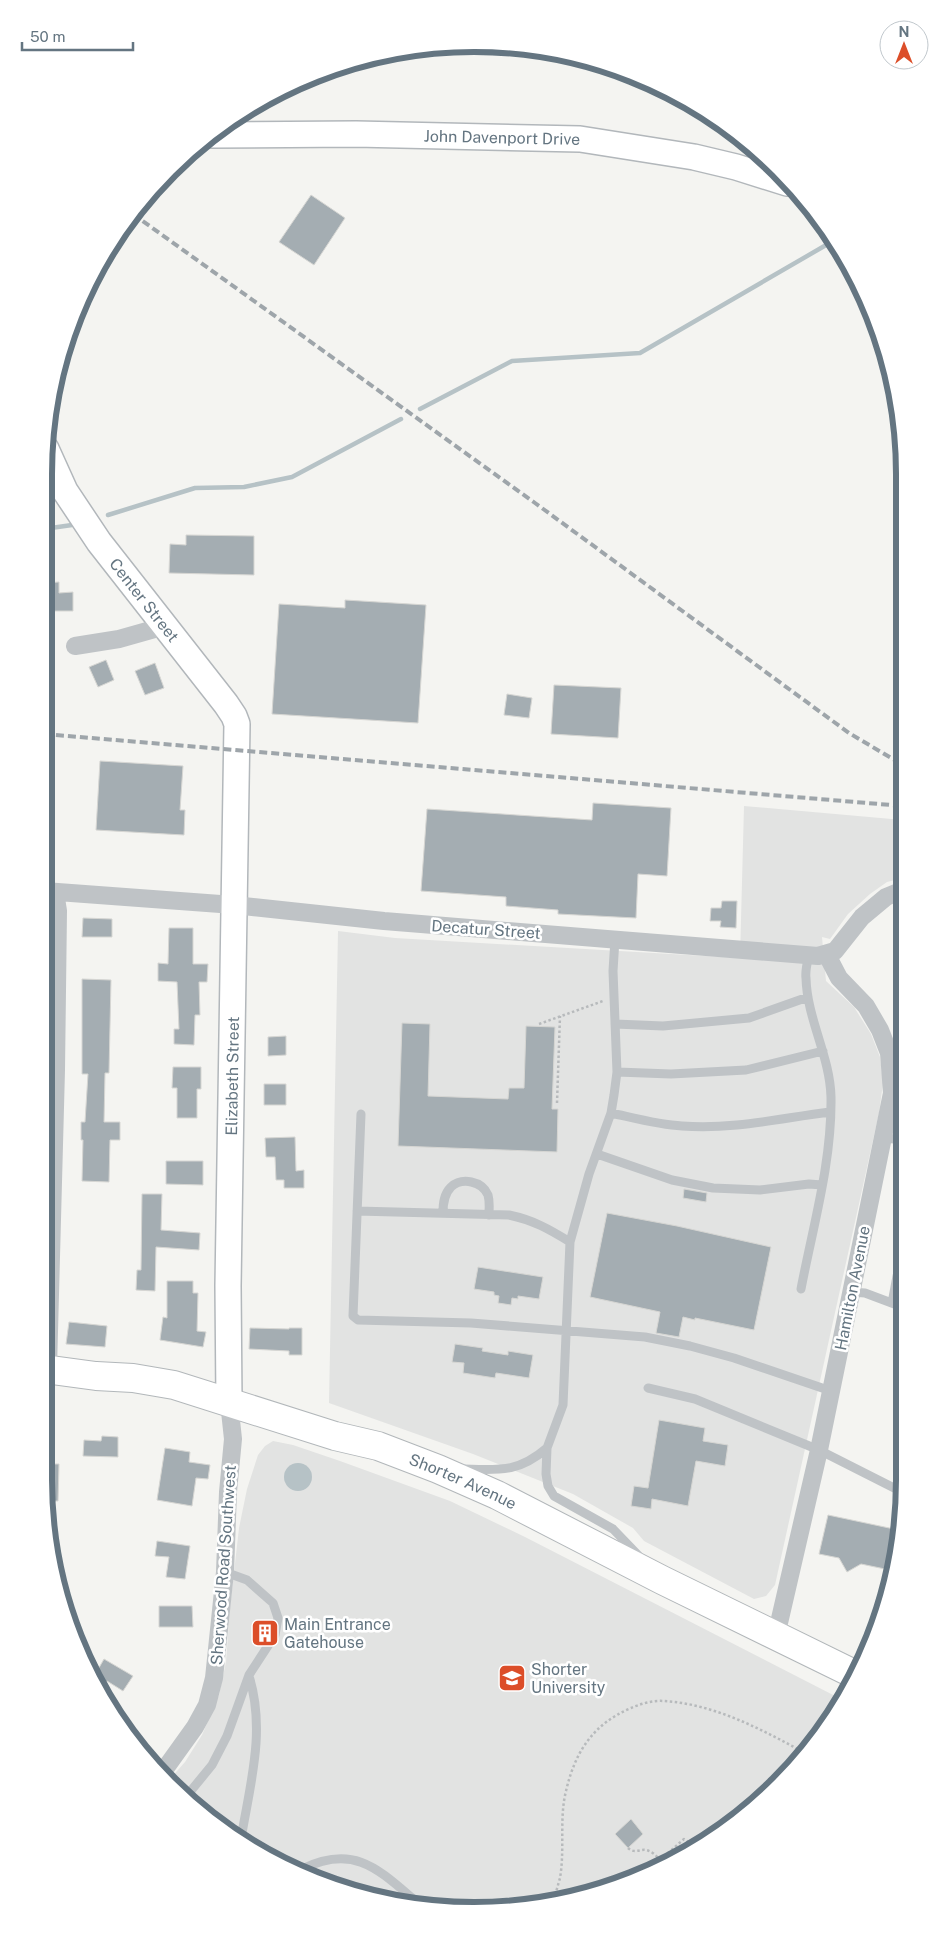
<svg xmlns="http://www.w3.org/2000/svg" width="949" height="1954" font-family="'Public Sans',sans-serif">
<rect width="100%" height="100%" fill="#f4f4f1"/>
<path fill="#e2e3e2" d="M744,806l159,14v58l-16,4 -17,12 -22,20 -18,25 -8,-2 4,44 28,26 17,27 9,23 3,26 -4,30 -104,472 -9,11 -12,3 -110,-58 -11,-13 -60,-34 -100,-40 -144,-51 9,-472 57,7 345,20z
M273,1441l20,4 47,16 110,40 75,36 314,161 -41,66 -62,57 -71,45 -135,41 -140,-5 -131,-50 -69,-49 -21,-23 16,-18 17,-27 17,-40 7,-33 4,-54 9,-80 8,-39 11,-34 7,-9z"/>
<path fill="#b6c2c6" d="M284 1477a14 14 0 1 1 28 0a14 14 0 1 1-28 0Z"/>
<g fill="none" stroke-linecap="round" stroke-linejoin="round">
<path stroke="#b6c2c6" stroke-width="4.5" d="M420,409l92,-48 128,-8 193,-112
M108,515l87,-27 49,-1 48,-10 109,-58
M44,529l28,-4"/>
</g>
<path fill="#a4adb2" stroke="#d6d6d3" d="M311,195l34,23 -31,47 -35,-23z
M186,535l68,1v39l-85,-2 1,-29 16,1z
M59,582v11l14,-1v19h-23v-11h-6v-17z
M345,600l81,5 -8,118 -146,-9 7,-110 66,4z
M106,660l8,20 -16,7 -9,-20z
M155,663l9,25 -19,7 -10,-24z
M554,685l67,3 -3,50 -67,-4z
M507,694l25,4 -3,20 -25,-3z
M100,761l83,5 -3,44h5l-1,25 -88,-5z
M593,803l78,5 -4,68 -29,-2 -2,44 -78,-4v-4l-52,-4v-9l-85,-6 6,-82 165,11z
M722,901h15l-1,27 -16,-1 1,-6h-11l1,-13h10z
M83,918l29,1v18h-30z
M169,928h24v36h15l-1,18h-8l1,33h-5l-1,30 -20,-1v-15h5l-2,-47 -19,-1v-18l10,1z
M82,979l29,1 -2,93h-4l-1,49h16v18h-10l-1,42 -27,-1 1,-41h-2v-18h4l3,-48h-6z
M402,1023l28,1 -2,72 80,3 1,-11h15l2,-62 29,1 -3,82h6l-1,43 -159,-6z
M286,1036v19l-18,1v-19z
M173,1067h28v22h-4v29h-20v-30h-5z
M264,1084h22v21h-22z
M295,1137l1,34 8,-1v18h-20v-8h-8l-1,-23h-9l-1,-19z
M166,1161h37v24l-37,-1z
M684,1189l23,4 -1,9 -23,-4z
M142,1194h20l-1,36 39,3 -1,17 -43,-3 -1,44 -19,-1 1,-20h4z
M607,1213l70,13 94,21 -17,83 -59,-12v2l-12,-3 -4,20 -23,-4 4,-21 -70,-15z
M478,1267l65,10 -4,22 -21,-3v3l-6,-1 -1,7 -13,-2 1,-7 -5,-1v-3l-20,-3z
M167,1281h26v12h5l-1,38 9,1 -3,15 -43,-7 3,-23 4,1z
M69,1322l38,4 -2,21 -39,-3z
M250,1328l39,1v-1h13v27h-13v-4l-40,-2z
M455,1344l28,4 -1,3 26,4v-4l25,4 -4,23 -33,-5 -1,5 -32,-5 1,-10 -12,-1z
M659,1420l46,8 -2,13 25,4 -3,21 -29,-5 -8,45 -36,-7 -1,10 -20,-3 3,-20 14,2z
M102,1436l16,1v20l-35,-1 1,-16 17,1z
M165,1448l25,4 -1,10 21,3 -2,14 -12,-1 -4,28 -35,-6z
M44,1464h15l-1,37h-11l-3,-21z
M828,1515l66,14 -9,40 -24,-5 -14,8 -8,-14 -20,-4z
M157,1541l33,5 -5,33 -19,-2 3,-20 -14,-1z
M159,1606h33l1,21h-34z
M104,1659l29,17 -10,15 -16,-10 -4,6 -7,-14z
M631,1819l12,15 -15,14 -13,-14z"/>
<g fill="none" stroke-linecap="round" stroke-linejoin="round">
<g stroke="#b2b7bb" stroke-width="28">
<g id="secondary">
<path id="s1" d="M212,135l144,-1 224,5 114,18 42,10 51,16"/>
<path id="s2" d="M46,449l19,42 34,51 127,162 8,12 3,8 -9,562 1,116"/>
</g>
</g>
<g stroke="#b2b7ba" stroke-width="30">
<g id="primary">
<path id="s3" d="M44,1369l52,7 37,2 41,7 161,51 43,10 60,23 59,26 165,85 192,94"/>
</g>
</g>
<path stroke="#b7babc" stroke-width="2.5" stroke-dasharray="2.5 2.5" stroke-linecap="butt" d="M539,1024l64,-23
M557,1103l3,-87
M628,1848c8,7 13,-1 21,3 6,2 12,10 16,15
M660,1860l24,-21 11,8
M554,1900c2,-8 4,-15 6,-22 5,-29 -1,-59 6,-87 9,-39 27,-67 65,-83 9,-4 22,-8 33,-7 50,3 97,28 141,52"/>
<path stroke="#bfc3c6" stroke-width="9" d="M615,939l-2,32 4,101 -3,23 -3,18 -22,61 -19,68 -7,163 -16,43 -1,26 2,12 6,10 59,33 26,27
M615,1024l48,2 86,-8 59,-21
M617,1072l54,2 75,-4 77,-19
M611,1113c23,5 48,12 71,13 51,4 99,-8 148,-14
M361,1114l-8,202 5,4 113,3 174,14 45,9 44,12 97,33
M884,1138l20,2
M597,1154l75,26 41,8 47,2 49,-6 13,1
M357,1211l152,4c24,5 40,14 61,27
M443,1213c0,-10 1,-19 8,-26 11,-10 31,-6 37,8 2,7 1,13 1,20
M801,1289c12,-63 31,-127 30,-192 -1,-41 -24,-78 -25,-119 -1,-7 1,-15 3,-23
M851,1292l14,1 40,15
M892,1303l5,-27 7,-20
M648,1388l47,11 124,51 85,43
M463,1469c36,1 55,4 84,-21
M185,1798l27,-33 15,-29 22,-61 26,-40 3,-17 -5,-15 -26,-23 -22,-8
M241,1839c9,-55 25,-108 8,-163
M302,1869c53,-26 77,1 116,34"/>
<path stroke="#bfc3c6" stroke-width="18" d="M75,646l44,-7 46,-13
M44,891l190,14 150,16 434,35 17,-5 27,-34 24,-20 17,-7
M48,1369l8,-299 2,-159 -3,-19
M776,1636l43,-186 73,-357 -3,-40 -9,-23 -14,-24 -27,-28 -12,-23
M162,1773l33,-46 12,-22 7,-27 11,-106 3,-80 5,-53 -4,-37"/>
<use href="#secondary" stroke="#fff" stroke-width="25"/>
<use href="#primary" stroke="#fff" stroke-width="28"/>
<path stroke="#9ea5aa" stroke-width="4" stroke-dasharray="8 4" stroke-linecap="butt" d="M133,214l402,289 314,230 54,32
M44,734l859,72"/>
</g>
<defs>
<g id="building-square" transform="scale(1.4375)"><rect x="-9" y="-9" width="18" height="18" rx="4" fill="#dc4e29" stroke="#fff"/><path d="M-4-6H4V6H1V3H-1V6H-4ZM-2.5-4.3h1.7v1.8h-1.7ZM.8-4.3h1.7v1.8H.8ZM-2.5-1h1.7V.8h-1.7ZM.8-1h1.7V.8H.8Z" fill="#fff"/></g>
<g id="university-square" transform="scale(1.4375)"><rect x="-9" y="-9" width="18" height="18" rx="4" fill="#dc4e29" stroke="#fff"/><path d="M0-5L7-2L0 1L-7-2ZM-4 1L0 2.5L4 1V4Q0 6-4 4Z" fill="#fff"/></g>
</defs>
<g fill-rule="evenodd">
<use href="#building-square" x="265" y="1633"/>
<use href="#university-square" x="512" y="1678"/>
</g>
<g text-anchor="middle" stroke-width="5" stroke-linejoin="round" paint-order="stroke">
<g font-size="16" fill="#647581" stroke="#fff">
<text dy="6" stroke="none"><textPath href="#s1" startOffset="290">John Davenport Drive</textPath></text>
<text dy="6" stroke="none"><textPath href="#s2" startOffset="181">Center Street</textPath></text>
<text transform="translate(486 929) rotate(4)" y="6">Decatur Street</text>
<text transform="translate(232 1076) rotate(-89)" y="6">Elizabeth Street</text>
<text transform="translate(852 1288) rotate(-79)" y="6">Hamilton Avenue</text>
<text dy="6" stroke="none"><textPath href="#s3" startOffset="436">Shorter Avenue</textPath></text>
<text transform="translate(223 1565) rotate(-86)" y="6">Sherwood Road Southwest</text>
</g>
<g font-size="16" fill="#647581" stroke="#fff" text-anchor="start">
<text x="284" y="1630">Main Entrance<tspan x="284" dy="18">Gatehouse</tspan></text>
<text x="531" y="1675">Shorter<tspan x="531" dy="18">University</tspan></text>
</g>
</g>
<path d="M0 0H949V1954H0ZM474 52H474A422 422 0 0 1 896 474V1480A422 422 0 0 1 474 1902H474A422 422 0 0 1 52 1480V474A422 422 0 0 1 474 52Z" fill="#fff" fill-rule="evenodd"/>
<path fill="none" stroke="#647581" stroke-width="6" d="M474 52H474A422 422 0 0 1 896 474V1480A422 422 0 0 1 474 1902H474A422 422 0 0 1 52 1480V474A422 422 0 0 1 474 52Z"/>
<g transform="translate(904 45)"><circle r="24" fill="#ffffff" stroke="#c1c8cd"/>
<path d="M0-4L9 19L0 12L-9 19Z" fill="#dc4e29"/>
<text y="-8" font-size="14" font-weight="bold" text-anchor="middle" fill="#647581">N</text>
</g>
<path d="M22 42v8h111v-8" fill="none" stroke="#647581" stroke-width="2.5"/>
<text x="30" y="42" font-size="15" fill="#647581" stroke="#ffffff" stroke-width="4" paint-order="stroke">50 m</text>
</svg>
